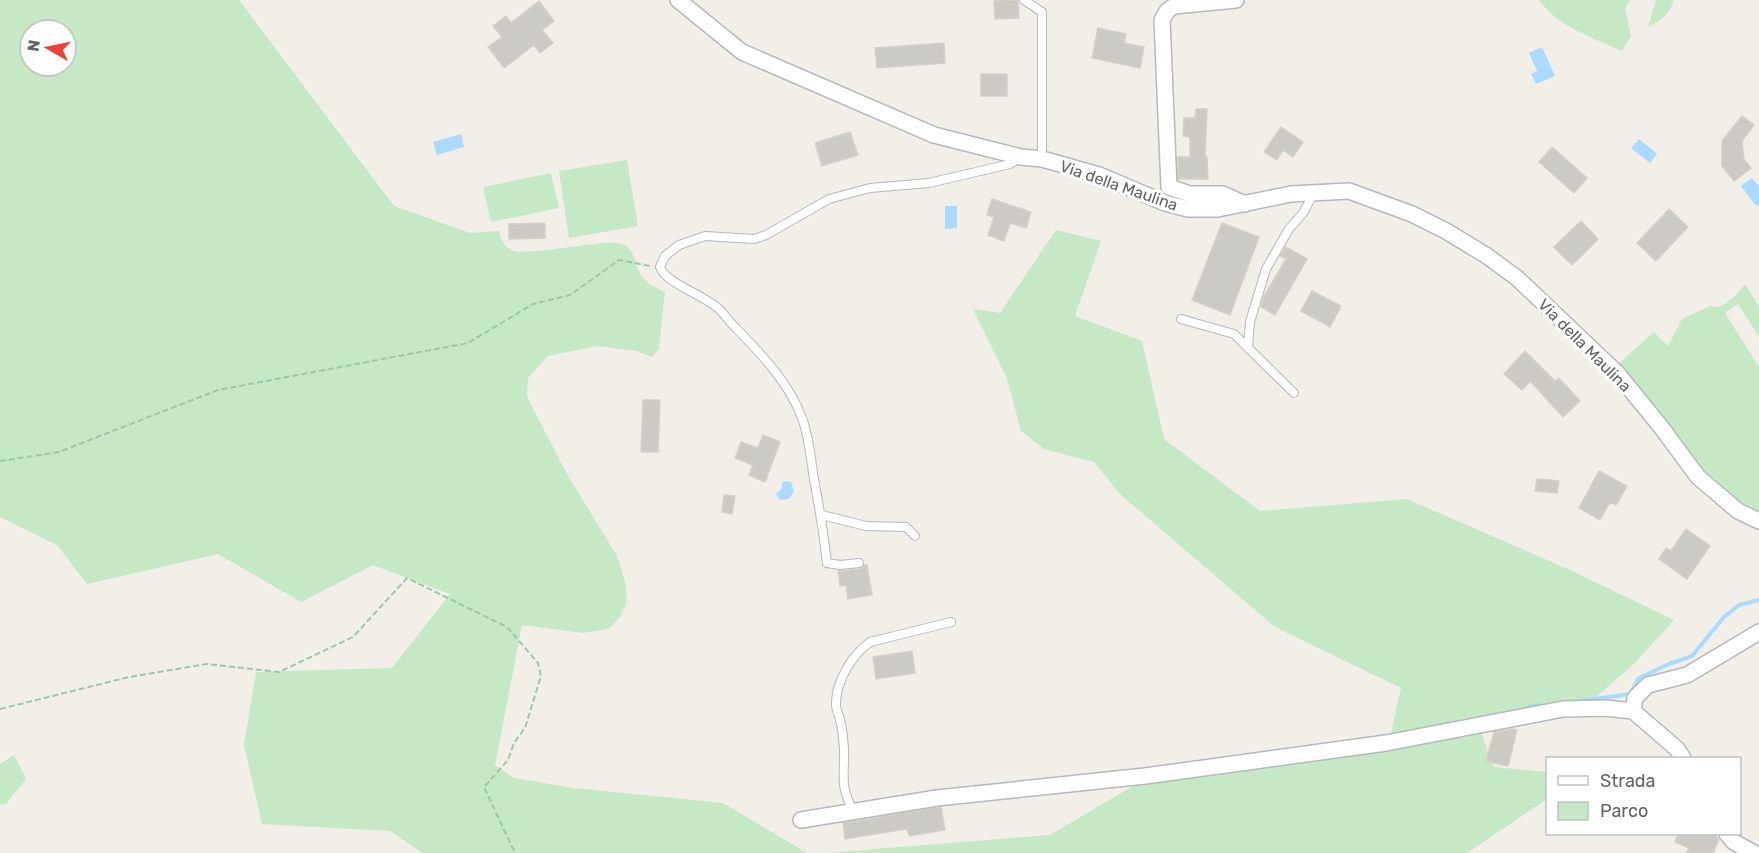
<svg xmlns="http://www.w3.org/2000/svg" width="1759" height="853" font-family="Rubik,sans-serif">
<rect width="100%" height="100%" fill="#f1efe8"/>
<path fill="#c5e8c5" fill-rule="evenodd" d="M0,0h239l155,206 76,27 29,-2c2,7 5,16 12,19 14,7 83,-9 106,-7 19,2 16,21 25,34 6,8 14,11 23,15l-6,56 -7,9 -15,-6 -40,-5 -49,10 -20,22 -1,17 3,8 37,71 50,82 8,26 2,19 -7,16 -12,12 -25,4 -61,-8 -27,140 19,13 59,10 150,15 84,50h-384l-33,-22 -128,-7 -18,-79 12,-73 136,-4 58,-74 -77,-29 -72,37 -83,-48 -131,30 -30,-39 -57,-28zM30,30h36v36h-36z
M1539,0h91l-5,8 6,28 -9,15c-29,-13 -64,-24 -83,-51z
M1656,0h18c-5,15 -13,20 -26,27z
M627,160l11,66 -69,12 -10,-67z
M551,173l8,35 -68,14 -8,-35z
M1056,230l45,11 -26,75 67,25 22,98 96,72 147,-12 163,71 104,50 -39,43 -39,34 -118,29 16,41 53,5v27l-80,54h-642l225,-18 83,-49 257,-48 11,-50 -126,-61 -155,-133 -26,-32 -50,-13 -23,-18 -14,-52 -34,-70 27,4z
M1745,284l14,23v30l-21,-33 -13,9 34,54v146l-40,-25 -24,-23 -79,-99 38,-34 14,14 14,-27 28,-13 10,1 15,-11z
M14,755l12,24 -20,25 -6,1v-41z"/>
<path fill="#aadaff" d="M1542,47l13,29 -19,8 -5,-10 6,-3 -8,-18z
M461,134l3,13 -27,8 -4,-13z
M1639,139l18,15 -7,9 -19,-15z
M1752,178l7,8v18l-3,2 -15,-20z
M945,206h12v22l-12,1z
M785,481l6,1 3,9 -5,8 -9,1 -4,-6 6,-6v-5z"/>
<g fill="none" stroke-linecap="round" stroke-linejoin="round">
<path stroke="#aadaff" stroke-width="4" d="M1573,702l57,-8 9,-16 30,-14 23,-8 32,-39 15,-12 20,-5
M1531,706l16,-1"/>
</g>
<path fill="#cccac5" stroke="#d6d1c6" stroke-width="1.5" d="M1018,0l1,18 -24,1 -1,-18z
M539,1l15,20 -12,9 11,13 -13,10 -6,-8 -30,23 -16,-21 14,-10 -9,-11 13,-10 5,7z
M1098,28l28,6 -2,9 20,4 -4,21 -48,-10z
M944,43l1,20 -68,5 -2,-20z
M981,74h26v22h-26z
M1196,109h11l-2,48h2l1,22h-30v-22h12v-20l-7,-1 1,-18h11z
M1742,116l12,9 -12,16 2,18 7,9 -17,13 -12,-15v-25z
M1281,127l22,15 -10,15 -10,-7 -6,10 -13,-8z
M850,132l8,23 -36,11 -7,-23z
M1552,147l35,31 -13,15 -35,-31z
M992,199l39,13 -5,16 -16,-5 -6,18 -16,-6 6,-18 -7,-2z
M1669,209l19,18 -32,34 -19,-18z
M1581,221l17,18 -26,26 -18,-18z
M545,223v15l-36,1v-15z
M1222,223l37,14 -29,78 -38,-15z
M1286,247l21,12 -32,56 -14,-8 3,-11 22,-37 -6,-3z
M1312,291l29,15 -11,21 -29,-16z
M1525,351l30,30 4,-3 21,23 -17,16 -33,-36 -8,9 -18,-16z
M643,400h17l-2,52h-17z
M763,435l17,7 -15,40 -16,-7 4,-10 -18,-7 6,-16 17,6z
M1599,471l28,15 -11,19 -6,-3 -10,18 -21,-12z
M1537,479l22,2 -2,12 -22,-2z
M724,495l11,1 -3,18 -10,-2z
M1686,529l24,17 -23,33 -28,-20 7,-11 5,3z
M865,565h2l5,30 -24,4 -2,-14 -6,1 -2,-15 22,-2z
M912,651l3,22 -39,6 -3,-22z
M1513,729l4,1 -9,36 -22,-5 8,-29z
M941,807l4,23 -35,6 -4,-7 -61,10 -2,-16z
M1678,834h34l7,5 -6,14h-27l3,-5 -14,-6z"/>
<g fill="none" stroke-linecap="round" stroke-linejoin="round">
<g stroke="#b5b8bc" stroke-width="10">
<path id="lane" d="M1024,0l18,12v147
M1181,319l53,15 60,59
M1248,348l2,-26 16,-53 23,-40 14,-16 11,-20
M822,515l44,11 40,1 9,9
M859,563l-19,2 -13,-2c-3,-27 -7,-52 -12,-78 -4,-22 -5,-46 -13,-67 -14,-38 -44,-67 -71,-95 -4,-5 -8,-10 -12,-14 -15,-14 -54,-26 -59,-42l5,-11 14,-11 26,-9 49,3 12,-4 63,-36 41,-11 59,-5 81,-19 11,-7
M853,811c-14,-28 -8,-34 -9,-63 -1,-8 -1,-16 -3,-24 -1,-6 -4,-12 -5,-18 -1,-24 16,-51 34,-64l81,-20"/>
</g>
<g stroke="#b5b8bc" stroke-width="18">
<path id="street" d="M678,0l64,52 192,83 87,22 21,2 57,16 66,28 23,6h30l73,-15 58,-3 63,23 34,17 41,25 30,22 100,95 44,54 37,50 40,34 21,10
M1236,0l-62,6 -7,5 -5,9 7,167 21,7h33l22,10
M1683,758l-6,-9 -44,-38 2,-13 13,-13 39,-10 72,-43
M801,820l136,-22 208,-22 241,-33 177,-34 43,-1 27,3
M1727,834l7,8 20,11"/>
</g>
<path stroke="#9cc7a9" stroke-width="2" stroke-dasharray="6 3" stroke-linecap="butt" d="M0,461l59,-9 159,-62 250,-47 65,-39 37,-9 49,-35 31,6
M0,709l129,-32 78,-13 72,8 74,-35 54,-59 100,49 31,36 3,13 -16,52 -11,15 -6,17 -24,27 31,66"/>
<use href="#lane" stroke="#fff" stroke-width="8"/>
<use href="#street" stroke="#fff" stroke-width="15"/>
</g>
<g text-anchor="middle" stroke-width="6" stroke-linejoin="round" paint-order="stroke">
<g font-size="16" fill="#5f6368" stroke="#fff">
<text transform="translate(1119 185) rotate(19)" y="6">Via della Maulina</text>
<text transform="translate(1585 345) rotate(45)" y="6">Via della Maulina</text>
</g>
</g>
<rect x="1546" y="757" width="195" height="78" fill="#ffffff" stroke="#bfc1c3" stroke-width="1.5"/>
<rect x="1558" y="776" width="30" height="9" fill="#ffffff" stroke="#bfc1c3" stroke-width="1.5"/>
<text x="1600" y="787" font-size="18" fill="#5f6368">Strada</text>
<rect x="1558" y="802" width="30" height="18" fill="#c5e8c5" stroke="#bfc1c3" stroke-width="1.5"/>
<text x="1600" y="817" font-size="18" fill="#5f6368">Parco</text>
<g transform="translate(48 48) rotate(279)"><circle r="28" fill="#ffffff" stroke="#bfc1c3" stroke-width="1.5"/>
<path d="M0-4.5L10 22L0 15L-10 22Z" fill="#ea4335"/>
<text y="-9" font-size="16" font-weight="bold" text-anchor="middle" fill="#5f6368">N</text>
</g>
</svg>
